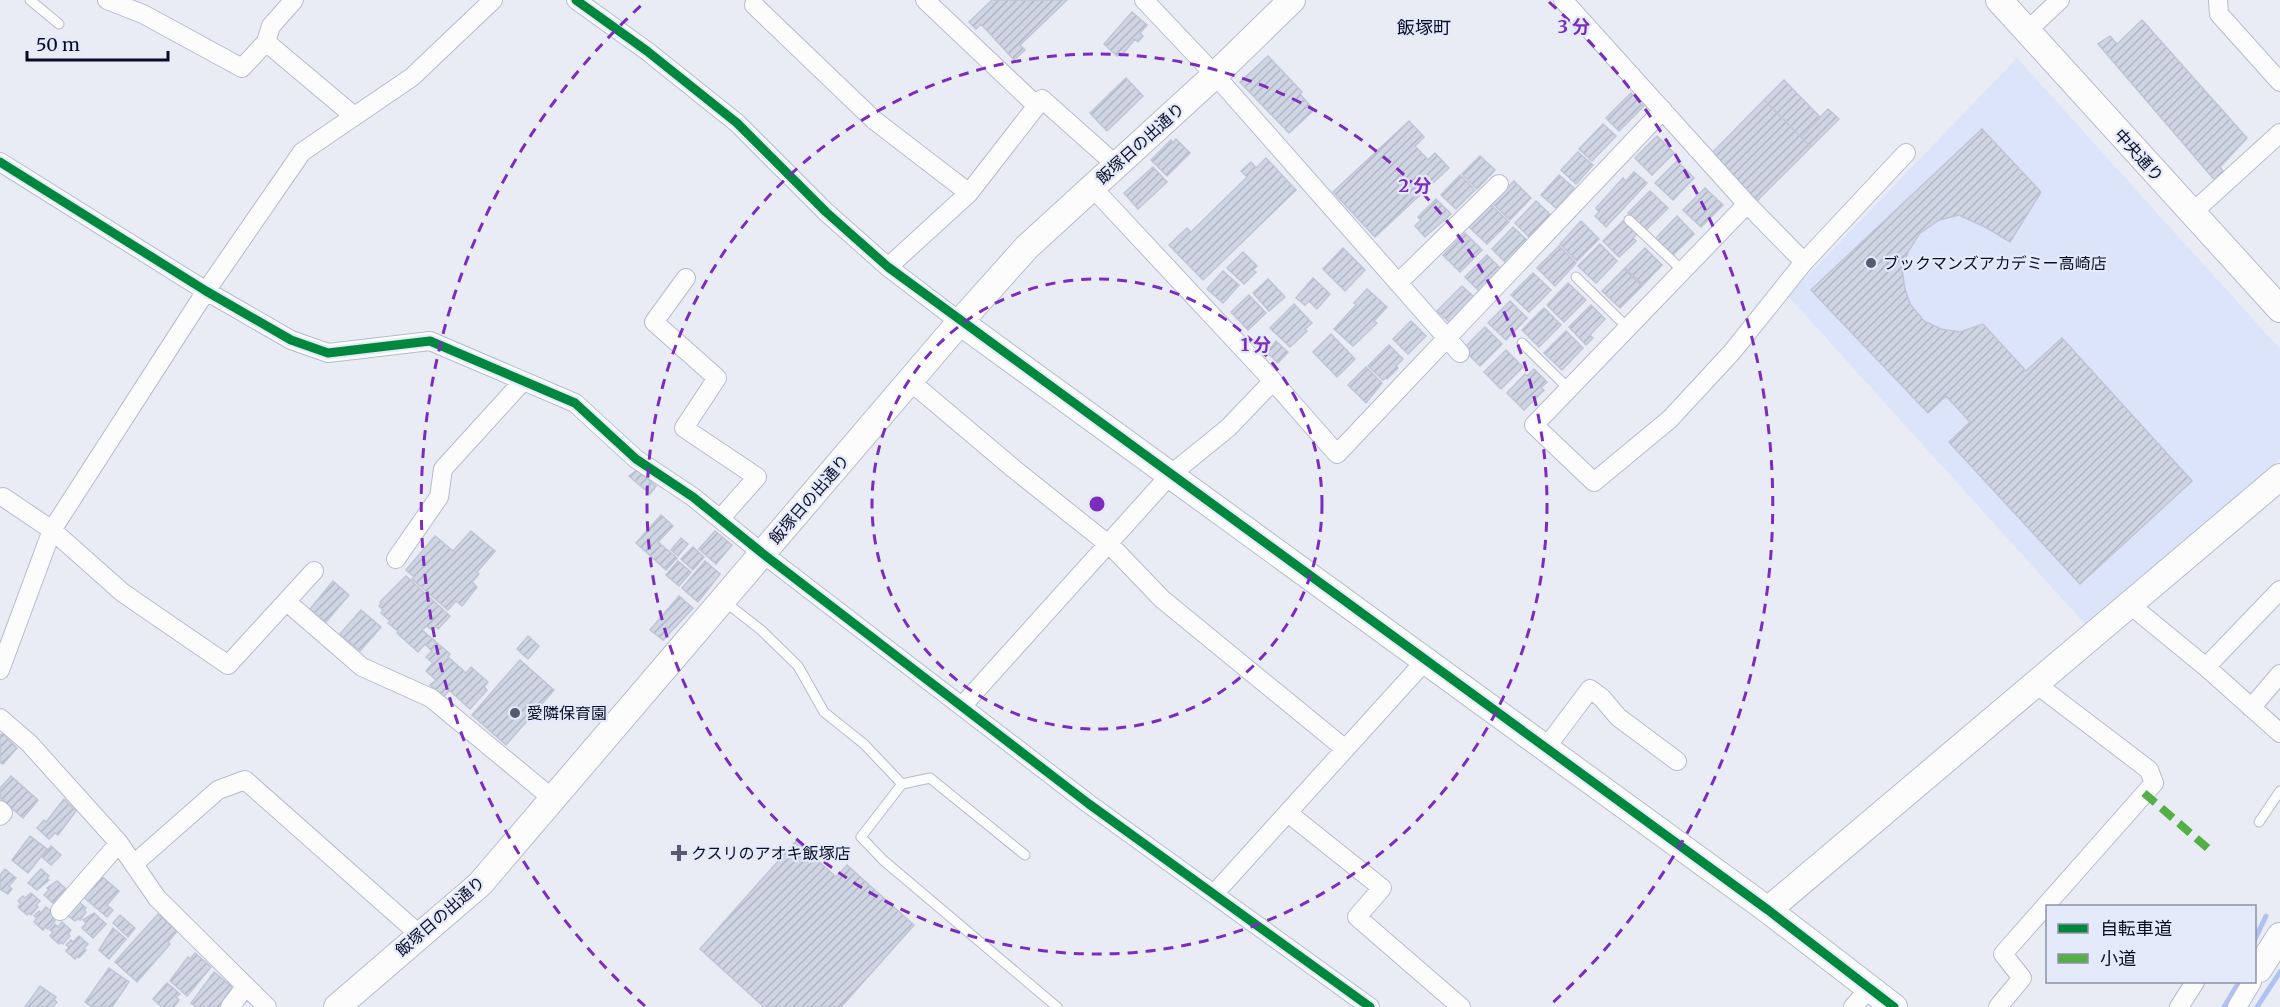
<svg xmlns="http://www.w3.org/2000/svg" width="2280" height="1007" font-family="Merriweather,'Noto Sans JP',serif">
<defs>
<pattern id="building-hatch" width="6" height="6" patternUnits="userSpaceOnUse" patternTransform="scale(1.5)"><rect width="6" height="6" fill="#cfd5e3"/><path d="M-1 1l2-2M0 6l6-6M5 7l2-2" fill="none" stroke="#b0b6c3"/></pattern>
</defs>
<rect width="100%" height="100%" fill="#e9ecf4"/>
<path fill="#dce4fa" d="M2017,58l263,291v110l-194,166 -298,-329z"/>
<g fill="none" stroke-linecap="round" stroke-linejoin="round">
<path stroke="#b0c1f3" stroke-width="5" d="M2254,941l12,-25
M2224,1007l15,-25
M2257,1007l23,-35"/>
</g>
<path fill="url(#building-hatch)" stroke="#bfc5d6" stroke-width="1.5" d="M992,0h75l-47,45 5,5 -11,10 -33,-36 -5,5 -7,-7z
M1132,12l15,13 -7,8 3,3 -5,6 -3,-3 -14,17 -3,-2 -1,2 -13,-12z
M2142,20l105,118 -27,29 6,8 -9,8 -119,-139 12,-8 7,8z
M1268,56l34,36 -2,2 14,16 -25,23 -49,-51z
M1126,78l17,18 -36,35 -17,-18z
M1784,80l36,37 -19,20 -37,-37z
M1631,93l13,13 -25,25 -13,-13z
M1764,100l47,47 -54,54 -47,-46z
M1828,109l11,10 -28,28 -10,-10z
M1409,121l15,16 -9,9 13,14 7,-7 14,15 -74,69 -42,-45z
M1603,124l13,12 -24,25 -13,-12z
M1982,129l59,63 -31,50 -23,-14 -28,-13 -20,5 -20,14 -11,18 -6,17 3,20 5,15 14,17 17,8 19,3 23,-8 43,47 36,-33 130,143 -112,103 -131,-142 21,-20 -24,-26 -18,17 -117,-123z
M1657,136l17,17 -22,22 -17,-17z
M1176,139l14,14 -23,23 -16,-16 20,-20 2,3z
M1578,152l15,13 -17,19 -15,-14z
M1480,156l15,14 -18,19 -15,-15z
M1266,158l30,32 -93,90 -34,-35 18,-17 4,4 56,-55 -6,-6 10,-9 5,6z
M1677,161l17,17 -21,22 -18,-17z
M1153,167l14,15 -29,27 -14,-16z
M1634,172l13,11 -41,44 -11,-11 4,-4 -3,-4 27,-30 3,3z
M1460,175l15,15 -19,19 -15,-14z
M1559,175l15,13 -18,20 -15,-13z
M1514,181l17,17 -21,22 -18,-17z
M1705,188l18,17 -22,22 -18,-17z
M1650,191l18,17 -22,22 -18,-17z
M1436,199l15,15 -26,23 -10,-11 6,-6 -3,-3z
M1536,201l18,17 -22,22 -17,-17z
M1491,205l18,17 -22,22 -18,-17z
M1677,216l17,18 -22,22 -17,-17z
M1624,220l13,14 -4,4 3,3 -17,16 -16,-16z
M1581,221l18,18 -22,22 -17,-17z
M1513,227l18,17 -22,22 -17,-17z
M1465,233l17,17 -22,22 -17,-17z
M1600,244l17,17 -21,22 -18,-17z
M1559,246l17,17 -21,23 -18,-18z
M1343,248l22,22 -20,21 -22,-22z
M1645,248l17,17 -19,20 -18,-17z
M1243,252l14,14 -4,4 3,2 -12,12 -17,-16z
M1487,255l17,17 -22,22 -17,-17z
M1624,269l18,17 -22,22 -18,-17z
M1223,271l16,14 -16,18 -16,-14z
M1533,273l18,17 -22,22 -18,-17z
M1313,278l17,16 -13,15 -8,-8 -4,4 -9,-7z
M1268,279l17,18 -16,14 -16,-18z
M1568,283l18,17 -22,22 -17,-17z
M1462,286l12,11 -24,26 -13,-12z
M1367,289l20,18 -13,14 3,2 -24,23 -19,-17 22,-24 -2,-2z
M1249,295l17,18 -18,17 -17,-18z
M1510,301l17,17 -21,22 -18,-17z
M1294,304l18,19 -7,6 2,2 -17,16 -20,-19z
M1591,305l14,14 -15,16 3,3 -7,7 -17,-18z
M1544,308l17,17 -22,22 -17,-17z
M1411,321l15,15 -18,18 -15,-15z
M1485,327l17,17 -22,22 -17,-17z
M1566,331l17,17 -21,22 -18,-17z
M1331,334l24,25 -18,18 -24,-25z
M1256,338l13,12 7,-9 12,11 -10,11 -24,-23z
M1389,345l14,14 -7,7 2,2 -11,11 -1,-1 -3,2 -15,-14z
M1506,350l17,17 -22,22 -17,-17z
M1366,367l16,16 -16,20 -18,-18z
M1534,369l13,13 -6,6 3,2 -20,20 -17,-17 18,-19 2,2z
M637,470l19,16 -6,8 -21,-18z
M661,515l12,11 -15,16 19,16 -11,12 -30,-27z
M471,531l24,20 -18,21 2,2 -7,8 5,5 -15,19 -6,-5 -8,9 -36,-31 2,-2 -8,-7 29,-34 18,15z
M715,531l17,14 -16,19 -17,-15z
M681,538l7,6 -10,12 -7,-6z
M693,547l11,10 -11,13 -12,-11z
M678,561l13,11 -12,14 -13,-11z
M705,561l15,13 -22,28 -16,-14z
M406,576l44,40 -12,13 -2,-3 -4,4 -5,-4 -5,4 28,24 -2,3 18,16 5,-6 17,15 -4,5 3,3 -17,19 -21,-19 -5,7 -14,-12 6,-5 -10,-9 7,-8 -7,-6 6,-6 -7,-7 -7,8 -21,-19 2,-1 -11,-9 2,-2 -9,-8 2,-3 -4,-4 2,-2 -1,-2z
M333,581l16,14 -23,27 -16,-13z
M679,596l14,12 -30,32 -13,-10z
M361,610l20,17 -21,24 -20,-17z
M528,636l11,10 -11,13 -11,-10z
M520,660l34,30 -48,55 -34,-30z
M3,734l14,14 -14,16 -3,-2v-27z
M11,776l27,24 -15,18 -23,-20v-10z
M64,799l12,12 -18,24 -3,-2 -6,6 -12,-11 7,-8 2,2z
M30,836l17,13 -19,24 -16,-13z
M796,841l40,36 11,-12 67,60 -73,82h-77l-64,-58z
M51,846l10,9 -10,10 -9,-8z
M5,869l11,9 -7,8 3,3 -4,5 -8,-5v-14z
M41,869l8,7 -2,2 2,2 -12,10 -9,-7z
M99,874l20,17 -12,14 6,5 -6,7 -26,-22z
M57,881l9,8 -3,3 2,2 -7,8 -2,-2 -3,3 -9,-8 5,-5 -2,-2z
M31,893l9,8 -4,4 2,2 -7,8 -2,-2 -2,2 -9,-8 3,-3 -3,-3 5,-5 2,2z
M77,900l9,8 -2,2 2,2 -6,8 -2,-2 -3,3 -9,-7z
M46,907l9,8 -3,3 3,3 -7,8 -3,-2 -2,3 -9,-8 3,-4 -3,-2 5,-5 2,2z
M94,913l12,11 -13,14 -11,-10 4,-5 -3,-3z
M158,914l19,17 -9,11 2,2 -33,38 -22,-20z
M120,915l15,13 -7,9 -15,-14z
M62,922l9,8 -3,4 2,2 -7,8 -2,-2 -2,2 -9,-8 3,-4 -3,-2 5,-6 3,3z
M113,928l13,11 -17,20 -10,-9z
M79,936l9,8 -4,4 2,2 -7,8 -2,-2 -2,3 -9,-8 3,-4 -3,-2 5,-5 2,2z
M195,953l16,14 -24,29 -17,-15 18,-24 2,2z
M109,968l20,14 -17,25h-20l-7,-5z
M214,972l18,15 -7,10 4,3 -5,7h-28l-5,-4z
M167,983l13,11 -4,3 3,3 -5,7h-12l-9,-8z
M40,986l16,11 -2,3 3,2 -4,5h-28z"/>
<g fill="none" stroke-linecap="round" stroke-linejoin="round">
<g stroke="#b6bccc" stroke-width="11">
<path id="lane" d="M30,0l29,24
M1629,220l54,51
M1576,277l52,51
M1522,343l47,46
M724,601l37,29 37,36 26,46 40,32 38,40 -41,53 22,23 174,147
M902,784l28,-6 95,77
M2259,822l21,-31"/>
</g>
<g stroke="#b6bccc" stroke-width="20">
<path id="street" d="M107,0l36,14 99,54 24,-26 5,-16 23,-26
M576,0l71,51 90,72 89,89 62,55 72,55
M925,0l112,106
M1144,0l71,75 245,278
M1563,0l184,204 57,58
M2218,0l1,14 61,68
M754,5l120,115 95,73
M2027,31l33,-31
M266,42l88,74
M0,162l206,129 85,49 37,13 102,-12 145,62 61,56 57,38 69,56 327,251 281,203
M1092,187l181,194
M1747,204l-213,221 60,57 76,-63 62,-67 72,-90 102,-109
M2192,213l88,-80
M888,267l81,-74 73,-94 74,66
M686,278l-32,44 63,56 -33,50 73,49 -37,42
M1398,283l101,-99
M911,382l103,87 99,79 49,51 182,149
M3,497l49,33 71,63 105,72 86,-94
M396,559l43,-62 4,-28 80,-88
M287,602l75,65 69,31 122,101
M2129,604l77,63 74,66
M2206,667l74,-77
M0,670l52,-140 154,-239 96,-139 110,-75 81,-77
M963,705l207,-230 58,-47 45,-47 64,73 326,-344
M2251,708l29,-34
M0,718l29,25 90,100 38,55 110,109
M1545,749l45,-60 12,9 16,19 59,44
M0,810l3,3 -3,3
M1288,813l94,75 -25,29 104,90
M135,863l83,-73 27,-10 175,155
M1214,894l211,-233
M60,911l59,-68
M230,1007l16,-21
M1853,1007l16,-18
M1998,1007l24,-29 -19,-24 151,-171 -5,-13 -113,-86
M2179,1007l16,-25
M2237,1007l15,-25"/>
</g>
<g stroke="#b6bccc" stroke-width="28">
<path id="secondary" d="M1999,0l281,309
M960,322l808,588 126,97
M1768,910l512,-433
M2259,969l21,-33
M337,1007l143,-123 480,-562 67,-75 188,-172 77,-75"/>
</g>
<use href="#lane" stroke="#fcfcfd" stroke-width="9"/>
<use href="#street" stroke="#fcfcfd" stroke-width="18"/>
<use href="#secondary" stroke="#fcfcfd" stroke-width="26"/>
<path stroke="#54b045" stroke-width="8" stroke-dasharray="15 8" stroke-linecap="butt" d="M2144,793l67,58"/>
<g stroke="#e4eaf9" stroke-width="13">
<path id="cycleway" d="M576,0l71,51 90,72 89,89 62,55 880,643 126,97
M0,162l206,129 85,49 37,13 102,-12 145,62 61,56 57,38 69,56 327,251 281,203"/>
</g>
<use href="#cycleway" stroke="#00873e" stroke-width="9"/>
</g>
<g fill="none" stroke="#7b2cbf" stroke-width="3" stroke-dasharray="10 8">
<circle cx="1097" cy="504" r="225"/>
<circle cx="1097" cy="504" r="450"/>
<path d="M645 1006A675 675 0 0 1 645 2M1549 2A675 675 0 0 1 1549 1006"/>
</g>
<g fill="#575b6f" stroke="#e4eaf9" stroke-width="2">
<circle cx="1871" cy="263" r="6"/>
<circle cx="515" cy="713" r="6"/>
<path d="M676 844h6v6h6v6h-6v6h-6v-6h-6v-6h6z"/>
</g>
<g text-anchor="middle" stroke-width="4.5" stroke-linejoin="round" paint-order="stroke">
<g font-size="16" fill="#080d27" stroke="#e4eaf9">
<text transform="translate(1140 143) rotate(-42)" y="6">飯塚日の出通り</text>
<text transform="translate(2139 155) rotate(48)" y="6">中央通り</text>
<text transform="translate(809 499) rotate(-49)" y="6">飯塚日の出通り</text>
<text transform="translate(440 916) rotate(-41)" y="6">飯塚日の出通り</text>
</g>
<g font-size="16" fill="#080d27" stroke="#e4eaf9" text-anchor="start">
<text x="1883" y="269">ブックマンズアカデミー高崎店</text>
<text x="527" y="719">愛隣保育園</text>
<text x="691" y="859">クスリのアオキ飯塚店</text>
</g>
<g font-size="18" fill="#080d27" stroke="#e4eaf9">
<text x="1424" y="34">飯塚町</text>
</g>
</g>
<circle cx="1097" cy="504" r="9" fill="#7b2cbf" stroke="#e4eaf9" stroke-width="3"/>
<g font-size="18" text-anchor="middle" font-weight="bold" fill="#7b2cbf" stroke="#e4eaf9" stroke-width="4.5" stroke-linejoin="round" paint-order="stroke">
<text x="1574" y="33">3 分</text>
<text x="1415" y="192">2 分</text>
<text x="1256" y="351">1 分</text>
</g>
<rect x="2046" y="905" width="210" height="78" fill="#e4eaf9" stroke="#8c92a5" stroke-width="1.5"/>
<rect x="2058" y="924" width="30" height="9" fill="#00873e" stroke="#8c92a5" stroke-width="1.5"/>
<text x="2100" y="935" font-size="18" fill="#080d27">自転車道</text>
<rect x="2058" y="954" width="30" height="9" fill="#54b045" stroke="#8c92a5" stroke-width="1.5"/>
<text x="2100" y="965" font-size="18" fill="#080d27">小道</text>
<path d="M27 51v9h141v-9" fill="none" stroke="#080d27" stroke-width="3"/>
<text x="36" y="51" font-size="18" fill="#080d27" stroke="#e4eaf9" stroke-width="4.5" paint-order="stroke">50 m</text>
</svg>
